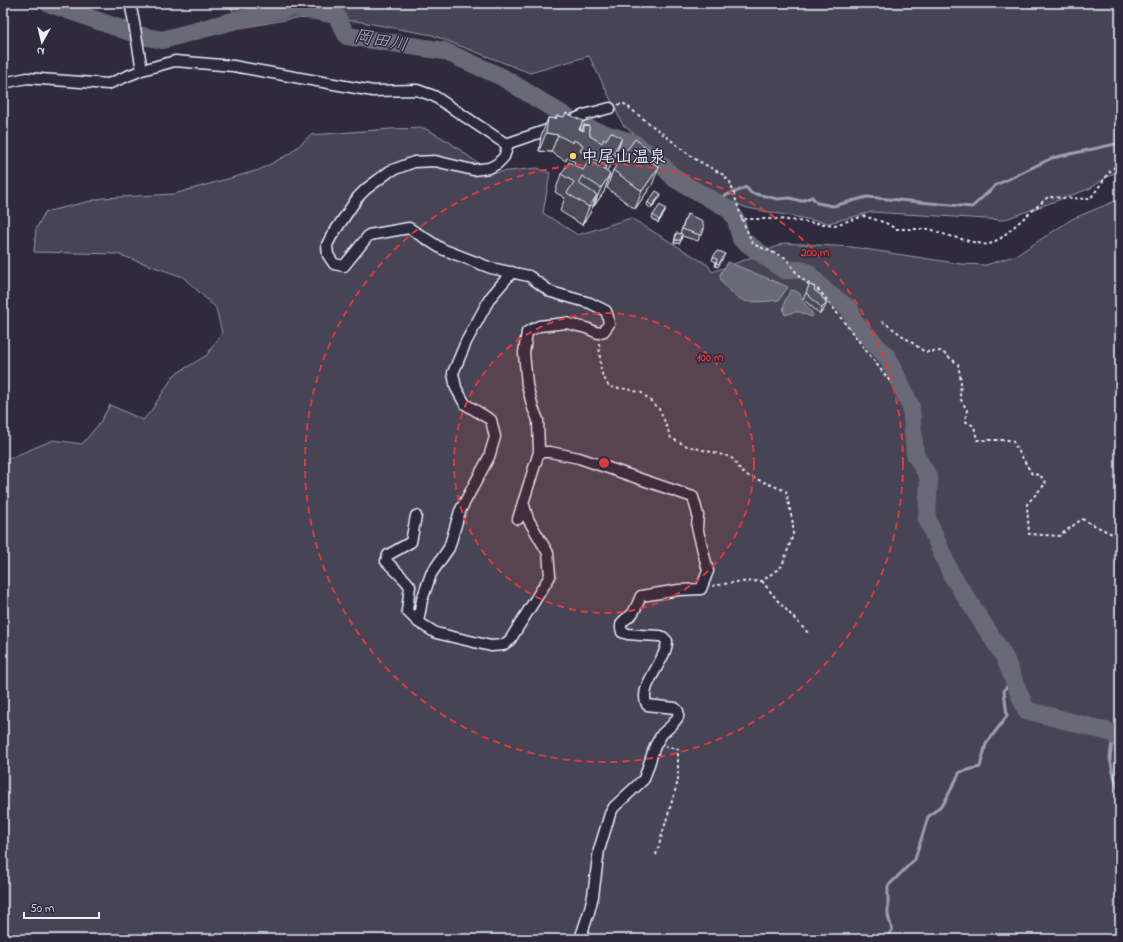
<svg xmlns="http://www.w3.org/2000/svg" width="1123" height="942" font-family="'Indie Flower','Klee One',sans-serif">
<rect width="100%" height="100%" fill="#2f2a3d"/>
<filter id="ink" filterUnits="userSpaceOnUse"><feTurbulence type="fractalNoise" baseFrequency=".025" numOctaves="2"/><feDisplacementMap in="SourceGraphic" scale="8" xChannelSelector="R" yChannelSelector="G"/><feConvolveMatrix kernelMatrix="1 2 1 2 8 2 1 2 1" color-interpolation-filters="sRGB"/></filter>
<g filter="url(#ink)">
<path fill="#464455" stroke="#979aa6" d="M229,3h891v166l-31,20 -86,31 -131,-8 -43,11 -82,-15 -44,-18 -80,-65 -18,-37 -16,-32 -59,17 -98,-38 -76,-14 -61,-3 -54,10z
M424,128l24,13 43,32 46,-5 13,5 -7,40 35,22 53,-17 77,47 4,7 43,-16 29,-13 68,4 109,17 25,1 31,-10 55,-36 48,-20v740h-1117v-478l50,-21 29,4 17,-20 11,-19 33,15 8,-9 23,-36 33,-20 15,-22 -6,-25 -33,-31 -66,-23 -83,-2 2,-23 9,-17 58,-14 71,-4 85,-24 30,-16 22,-19 79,-6z"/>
<path fill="#696978" stroke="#9c9fab" d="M728,262l60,25 -9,13c-6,1 -29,3 -34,1 -8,-3 -26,-17 -25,-26 1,-4 6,-9 8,-13z
M791,290l5,1 4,3 3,8 8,9 2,5 -2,1 -11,-5h-5l-10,3c-4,-9 1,-17 6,-25z"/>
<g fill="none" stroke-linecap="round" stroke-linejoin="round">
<path stroke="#9c9fab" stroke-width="3" d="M713,200l25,-9 8,-4 5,6 27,6 12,-1 11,3 11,-4 5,6 16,3 34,-9 105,10 24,-22 56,-27 68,-15
M1113,733l-3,26 4,17 6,19
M886,939l6,-9 -4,-15v-29l27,-27 13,-42 16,-14 16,-31 20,-5 6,-23 21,-28 -3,-26 9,-11"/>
<path stroke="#696978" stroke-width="18" d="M48,3l76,27 18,6 20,4 67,-18 64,-15 43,8 11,21 97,15 58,26 79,49 53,17 23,17 18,19 50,28 7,6 4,7 5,19 43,31h17l6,2 18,19 25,18 4,12 34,37 23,49 4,47 14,24 -2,41 24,55 53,82 22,54 87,23 7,7"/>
<g stroke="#e8f1f8" stroke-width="13">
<path id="minor" d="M130,3c5,22 8,45 12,67
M3,83l24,-5 81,6 34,-14 33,-9 58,5 140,25 44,-1 17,6 72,48 56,-19 22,-10 26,-7
M506,144l1,4 -3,9 -7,7 -8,4 -16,2 -38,-9 -21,1 -24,9 -24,18 -8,8 -27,40 -4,8 1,10 6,9 10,2 25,-31 40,-7 33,21 49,19 38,8 22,16 39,11 16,8 2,6 1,7 -5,7 -6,2 -12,-5 -20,-5 -27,3 -12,6 -3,21 3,32 6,23 5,12 1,32 -21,67
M539,452h11l29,6 114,39 5,18 -1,12 11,44 -7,18 -22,1 -38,6c-3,6 -5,13 -9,18 -6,6 -14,7 -10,18l6,2 13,1 19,1 3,1 4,4c0,20 -30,45 -20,64l28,3 3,3v6l-6,8 -10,9 -7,12 -11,33 -30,28 -4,7 -11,36 -6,46 -4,16 -9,27
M416,516l-5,26 -23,13 -2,6 19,19 5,6 -3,25 11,11 4,-22 9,-26 18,-26 11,-37 29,-54 6,-20 -4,-17 -26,-16 -9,-16 -3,-15 13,-31 24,-44 22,-26
M418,622l18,11 55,13 12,-1 7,-5 40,-64 -2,-23 -20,-34 -5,-17"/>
</g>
<path stroke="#e8f1f8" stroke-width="2" stroke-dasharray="3 3" stroke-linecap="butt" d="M618,105l5,-2 72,56 27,15 8,8 12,37h36l57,6 29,-9 22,7 10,6h34l16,6 27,7 15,3 13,-7 47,-41 42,2 21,-29 9,-7
M742,219l11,25 33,14 14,20 20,13 72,93
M882,321l43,31 16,-1 17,13 3,17 -1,17 7,12 -2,11 9,5 3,14h35l20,34 8,1 6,8 -19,21 2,30 30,2 23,-17 30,15 8,5
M599,343l2,29 8,15 18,2 15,4 17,16 5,11 7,18 16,8 44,11 13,17 42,17 7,33v11l-11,31 -20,15 -25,1 -25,4
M762,581l15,19 32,34
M656,855l22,-74v-32l-13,-3"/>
<use href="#minor" stroke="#2f2a3d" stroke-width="10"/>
</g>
<path fill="#4b4957" stroke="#e8f1f8" d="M557,116l26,5 -3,8 2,2 2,-6 6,11 25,20 -9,16 -2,20 -10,14h-1l-3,7 -8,12 -22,-14 5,-13 -10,-6 6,-18 13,-9 1,-3 -8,-4 -1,3 -15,-9 -12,-1 2,-15 7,-18 7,1z
M613,170l39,15 -17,24 -28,-21z
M660,197l-9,12 -4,-4 1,-3z
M665,212l-7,11 -6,-5 1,-3z
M687,214l16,11 1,4 -2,6h-2l-2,6 -16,-5 -2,7h-6l2,-10 4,1z
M725,254l-7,13 -3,-1 1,-4 -4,-2 1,-3z
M814,290l8,8 2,11 -4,5 -17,-15 3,-6z"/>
<path fill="#3d3c47" stroke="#e8f1f8" d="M546,133l12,2 -7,17 -12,-1z
M622,138l-7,18 -15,28 6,-18z
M658,156l-6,18 1,-11z
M659,167l-7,18 -17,24 7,-18z
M610,174l-6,18 -10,14 7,-18z
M661,194l-1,3 -9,12 1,-3z
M597,195l-7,18 -8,12 7,-18z
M666,209l-1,3 -7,11 1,-3z
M702,229h2l-2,6h-2z
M675,240h6l-1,3h-6z
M827,303l-3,6 -4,5 2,-6z"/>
<path fill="#575565" stroke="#e8f1f8" d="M566,113l17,8 -4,8 5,2v-6l5,1 1,10 12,7 2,-4 2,1 5,-8 11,6 -16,28 -26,-15 3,-6 -9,-5 -1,3 -15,-8 -12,-2 2,-15 8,1 1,-3 7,1z
M635,139l23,17 -5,7 6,4 -17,24 -29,-21z
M589,160l21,14 -9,14 -19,-12 -4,7 19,12 -8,12 -22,-14 7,-11 -13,-8 8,-12 14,8z
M656,191l5,3 -9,12 -4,-4z
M660,205l6,4 -7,11 -6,-5z
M687,214l16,7v4l1,1v3h-2l-2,6 -18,-6z
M676,233l6,1 -1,6h-6z
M717,251l5,1 3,2 -6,10 -3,-1 1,-4 -4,-2z
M809,285l6,2 -1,3 8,6v2l3,2v2l2,1 -5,5 -16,-15z"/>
</g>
<circle cx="604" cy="463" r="150" fill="#d83c3d" fill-opacity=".12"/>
<g fill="none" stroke="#d83c3d" stroke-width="2" stroke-dasharray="7 5">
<circle cx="604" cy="463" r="150"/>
<circle cx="604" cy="463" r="299"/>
</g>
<circle fill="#ffd166" stroke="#2f2a3d" stroke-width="1.5" cx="573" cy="156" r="4"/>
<g text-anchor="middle" stroke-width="3" stroke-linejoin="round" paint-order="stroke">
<g font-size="17" font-weight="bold" fill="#e8f1f8" stroke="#2f2a3d" text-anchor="start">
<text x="581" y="162">中尾山温泉</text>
</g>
<g font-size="18" font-style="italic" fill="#afb4be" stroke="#2f2a3d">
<text transform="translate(381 40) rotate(11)" y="6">岡田川</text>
</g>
</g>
<circle cx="604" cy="463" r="6" fill="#d83c3d" stroke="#2f2a3d" stroke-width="2"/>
<g font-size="12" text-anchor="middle" font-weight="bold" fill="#d83c3d" stroke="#2f2a3d" stroke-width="3" stroke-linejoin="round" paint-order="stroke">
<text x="815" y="256">200 m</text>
<text x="710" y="361">100 m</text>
</g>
<rect width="1123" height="942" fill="none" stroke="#2f2a3d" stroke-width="16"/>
<rect x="8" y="8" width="1107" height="926" fill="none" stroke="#e8f1f8" stroke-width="1.5" filter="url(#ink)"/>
<g transform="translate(42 42) rotate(188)" stroke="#2f2a3d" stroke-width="3" paint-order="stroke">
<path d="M0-3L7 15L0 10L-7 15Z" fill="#e8f1f8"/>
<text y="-6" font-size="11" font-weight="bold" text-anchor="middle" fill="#e8f1f8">N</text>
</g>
<path d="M24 912v6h75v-6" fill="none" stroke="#e8f1f8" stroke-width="2"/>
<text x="30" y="912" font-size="12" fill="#e8f1f8" stroke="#2f2a3d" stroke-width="3" paint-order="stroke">50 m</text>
</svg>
